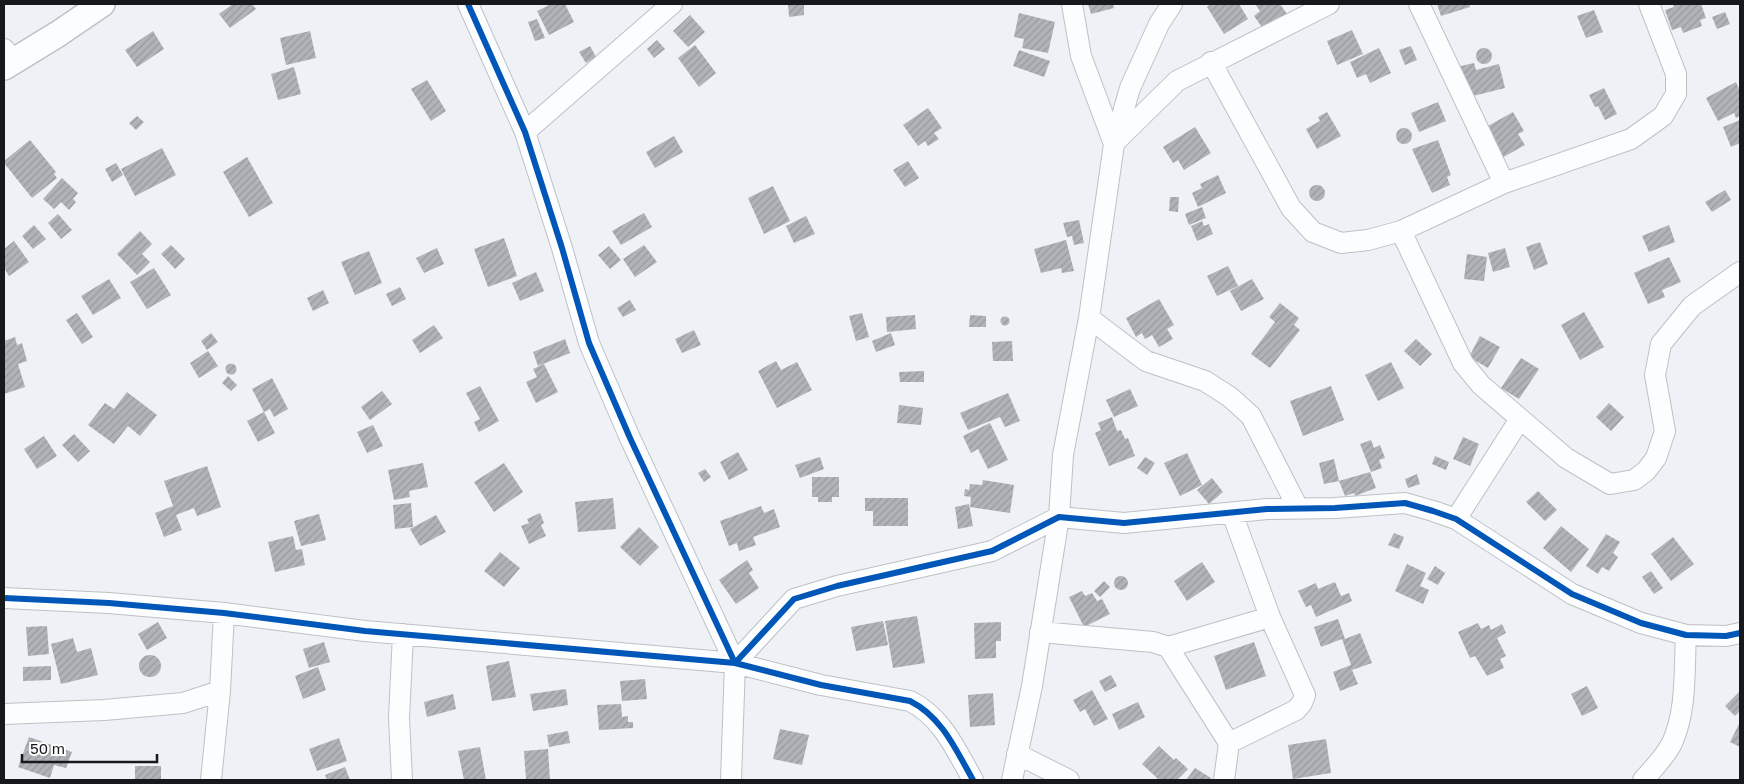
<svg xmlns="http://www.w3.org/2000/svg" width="1744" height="784" font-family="'Golos Text',sans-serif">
<defs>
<pattern id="building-hatch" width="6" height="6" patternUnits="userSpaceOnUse" patternTransform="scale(1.25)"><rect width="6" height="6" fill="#b0b3b7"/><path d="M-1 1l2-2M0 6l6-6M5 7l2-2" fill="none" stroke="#97999d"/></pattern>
</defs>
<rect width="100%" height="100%" fill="#eef2f6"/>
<path fill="url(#building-hatch)" d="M233,4h19l4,5 -26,19 -11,-14z
M551,4h14l9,18 -25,13 -12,-24z
M788,4h16v11l-15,2z
M1088,4h25l1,4 -23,6z
M1211,4h28l9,15 -24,15 -17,-27z
M1255,4h25l7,10 -23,16 -10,-14 6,-5z
M1437,4h32l1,3 -29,9z
M1673,4h28l5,14 -6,2 2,6 -19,7 -2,-6 -9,3 -7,-20 9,-3z
M1594,10l9,22 -17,6 -9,-22z
M1725,12l5,12 -13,5 -5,-12z
M1019,13l36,9 -7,31 -26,-5 2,-9 -10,-2z
M690,15l15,17 -17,15 -15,-16z
M537,19l8,19 -10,3 -7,-19z
M1352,30l11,24 -26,11 -10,-24z
M153,31l11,18 -27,18 -12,-17z
M310,31l6,27 -30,7 -6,-27z
M657,40l8,9 -11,9 -7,-9z
M695,45l21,28 -17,14 -21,-29z
M590,46l6,11 -10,6 -7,-11z
M1411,46l6,14 -12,5 -6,-15z
M1379,48l12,25 -21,10 -4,-9 -9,4 -7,-16z
M1476 56a8 8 0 1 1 16 0a8 8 0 1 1-16 0Z
M1019,50l31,11 -6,16 -31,-11z
M1474,63l2,7 23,-6 6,24 -40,10 -8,-31z
M294,67l7,27 -23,6 -7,-26z
M427,80l19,31 -15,10 -20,-32z
M1736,82l4,9v25l-4,2 -2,-5 -16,8 -12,-23z
M1604,88l13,26 -12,6 -7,-14 -3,1 -6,-12z
M1438,102l8,19 -27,11 -8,-19z
M928,108l14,20 -8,5 5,6 -11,7 -3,-5 -7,5 -15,-21z
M1327,112l14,24 -24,13 -11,-20 14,-8 -2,-4z
M1513,112l11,19 -6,3 7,11 -27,15 -17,-30z
M137,116l7,6 -8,8 -7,-7z
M1740,120v23l-9,4 -8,-20z
M1195,127l16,26 -27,17 -6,-10 -5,3 -10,-16z
M1396 136a8 8 0 1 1 16 0a8 8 0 1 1-16 0Z
M674,136l9,16 -28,16 -9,-16z
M30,140l26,32 -2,2 3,4 -25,20 -28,-35v-2z
M1438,140l13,35 -4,2 3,8 -18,8 -20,-44z
M162,148l14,27 -41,21 -14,-27z
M247,157l26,46 -24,14 -26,-45z
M908,161l11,17 -14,9 -12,-17z
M116,163l7,12 -11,7 -7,-13z
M1218,175l8,18 -28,14 -6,-14 10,-5 -2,-4z
M62,178l16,15 -5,6 3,3 -7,8 -8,-8 -7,7 -11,-10z
M1309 193a8 8 0 1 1 16 0a8 8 0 1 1-16 0Z
M773,186l17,35 -26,13 -16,-36z
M1725,190l6,10 -19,12 -7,-10z
M1170,197h9l-1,15 -9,-1z
M1202,207l4,11 -17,7 -4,-11z
M644,213l8,14 -31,18 -9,-14z
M58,214l14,16 -11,9 -13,-16z
M806,216l9,18 -21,9 -8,-17z
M1079,220l5,23 -10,2 -2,-9 -5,1 -4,-14z
M1202,221l2,5 5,-2 4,10 -16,7 -6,-15z
M34,225l12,14 -13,10 -11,-13z
M1669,225l6,17 -26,10 -7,-16z
M140,231l12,13 -10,10 8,8 -13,13 -20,-21z
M504,238l13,38 -29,11 -14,-38z
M1066,240l8,31 -12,2 -1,-5 -20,5 -7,-24z
M14,241l15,21 -20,14 -5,-8v-19z
M1540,242l8,22 -14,6 -8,-23z
M171,245l14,14 -10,10 -14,-15z
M644,245l13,17 -22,15 -12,-18z
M609,246l12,14 -11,9 -12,-14z
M437,248l7,16 -20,9 -8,-15z
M1505,248l5,19 -17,5 -5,-19z
M369,251l13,32 -27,12 -14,-33z
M1467,254l20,3 -3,24 -20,-2z
M1669,257l12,25 -19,8 3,7 -17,7 -14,-31z
M1228,266l10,20 -21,10 -10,-20z
M154,268l17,27 -24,14 -17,-27z
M536,272l8,19 -24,10 -8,-18z
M109,279l12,19 -28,17 -12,-19z
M1252,279l12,20 -23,12 -11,-20z
M400,287l6,12 -14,7 -6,-12z
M323,290l6,13 -16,8 -6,-13z
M1159,299l15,26 -7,4 6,10 -14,8 -7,-12 -7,4 -3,-6 -6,4 -10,-19z
M630,300l6,10 -13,7 -6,-9z
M1280,303l19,15 -5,7 6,5 -30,38 -19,-14 24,-32 -6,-5z
M1584,312l20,35 -24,13 -19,-35z
M77,313l16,24 -11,7 -16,-24z
M862,313l7,24 -13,4 -7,-25z
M915,315l1,14 -29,3 -1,-15z
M970,315l16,1v11h-17z
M1000.5 321a4.5 4.5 0 1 1 9 0a4.5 4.5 0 1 1-9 0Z
M434,325l9,13 -23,15 -8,-13z
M694,330l7,15 -19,8 -7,-14z
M211,333l7,9 -11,8 -6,-9z
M891,333l4,12 -19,7 -4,-11z
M1480,336l20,11 -12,21 -19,-11z
M15,337l2,8 5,-2 5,18 -9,3 7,23 -21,7v-53z
M565,339l5,14 -32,13 -5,-14z
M1416,339l16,15 -12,12 -16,-15z
M1012,341l1,20h-20l-1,-19z
M208,351l10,15 -19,12 -9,-15z
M1521,358l18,11 -20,30 -18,-11z
M776,361l5,9 16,-8 15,28 -35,18 -19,-37z
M1391,362l13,26 -26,13 -13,-26z
M225.5 369a5.5 5.5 0 1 1 11 0a5.5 5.5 0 1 1-11 0Z
M544,364l14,28 -22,11 -10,-21 11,-5 -4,-8z
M924,371v11h-24l-1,-10z
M228,376l9,9 -6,6 -9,-8z
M272,378l16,31 -14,8 -4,-8 -6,3 -12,-23z
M480,386l19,35 -20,11 -5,-10 6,-3 -14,-26z
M1331,386l13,34 -41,16 -13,-35z
M1130,389l8,17 -24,11 -8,-17z
M382,391l10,13 -22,16 -9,-13z
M127,392l30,23 -17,21 -12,-10 -14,18 -26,-19 17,-22 9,6z
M1008,393l12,28 -15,6 -5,-10 -32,13 -8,-17z
M1609,403l15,14 -13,14 -15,-14z
M899,405l24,3 -2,17 -24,-2z
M264,412l11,21 -17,9 -11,-21z
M1112,417l5,14 4,-1 4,9 3,-1 7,18 -26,10 -14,-33 6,-3 -3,-7z
M990,423l18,37 -20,9 -10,-20 -7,4 -8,-17z
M373,425l10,21 -16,7 -10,-21z
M74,434l16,17 -12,11 -16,-17z
M44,436l13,20 -20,13 -13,-20z
M1463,437l16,7 -9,22 -17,-7z
M1371,440l3,8 6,-3 5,13 -6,2 3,8 -11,4 -11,-28z
M738,452l10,18 -19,10 -9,-18z
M1187,453l15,32 -22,11 -16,-33z
M1435,456l14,6 -3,8 -14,-6z
M820,457l4,12 -24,9 -5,-13z
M1145,457l10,6 -8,12 -10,-7z
M1334,459l5,22 -15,3 -5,-21z
M423,463l5,24 -19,4 1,6 -16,3 -6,-30z
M504,463l19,29 -29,20 -20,-30z
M207,466l14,41 -24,9 -3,-8 -18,7 6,15 -18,7 -9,-24 18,-7 -9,-25z
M705,469l6,8 -7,5 -6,-9z
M1370,472l6,16 -21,8 -1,-3 -9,3 -6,-15z
M1417,474l3,10 -12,4 -3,-9z
M812,477h27v20h-7v5h-14v-5h-6z
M1212,478l11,14 -14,12 -12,-14z
M983,480l31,5 -4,28 -40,-6 1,-10 -7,-1 1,-7 4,1 1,-6 12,1z
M1538,491l19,19 -12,11 -19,-19z
M613,498l3,31 -38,3 -3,-30z
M865,498h43v28h-35v-15h-8z
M411,503l2,24 -18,2 -2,-24z
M969,504l4,22 -15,3 -3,-22z
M761,506l3,7 10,-4 6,18 -27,10 3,8 -17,6 -2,-8 -8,3 -9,-25z
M540,513l4,10 -3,2 5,11 -17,8 -8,-18 8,-3 -2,-4z
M319,514l7,26 -25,6 -7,-25z
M436,515l10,17 -26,14 -10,-17z
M1561,526l28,23 -18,23 -28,-24z
M639,527l20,20 -19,19 -20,-19z
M1394,533l10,4 -5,12 -11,-4z
M1606,534l14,8 -7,11 5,4 -9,14 -7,-4 -4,7 -12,-8z
M293,536l3,14 6,-1 3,16 -30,7 -7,-30z
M1673,537l21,27 -23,17 -20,-27z
M500,552l20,16 -16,19 -20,-16z
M747,560l6,10 -4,3 10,15 -23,16 -17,-24z
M1202,562l13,20 -28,19 -13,-20z
M1407,564l19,9 -6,13 9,4 -6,14 -28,-13z
M1435,566l10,7 -7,12 -11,-6z
M1651,571l12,17 -9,6 -12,-17z
M1114 583a7 7 0 1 1 14 0a7 7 0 1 1-14 0Z
M1104,581l6,6 -10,10 -6,-6z
M1335,582l6,14 8,-3 3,8 -36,16 -5,-12 -5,2 -8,-16 18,-8 2,6z
M1082,591l3,5 7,-3 5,8 5,-2 8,15 -26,13 -15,-30z
M917,616l8,47 -32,5 -8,-47z
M1338,619l7,20 15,-6 12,30 -20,7 6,14 -18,7 -7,-19 18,-7 -9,-26 -21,8 -7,-20z
M883,621l5,24 -32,6 -5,-24z
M158,622l9,16 -20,12 -9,-16z
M1001,622v19h-5v17l-21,1 -1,-36z
M1478,623l3,6 8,-4 2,5 11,-6 4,9 -9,5 9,18 -6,3 4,9 -17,8 -12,-20 -5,2 -12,-26z
M47,626l2,28 -21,2 -2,-29z
M73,638l4,14 14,-4 7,27 -37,9 -10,-40z
M324,642l6,20 -21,6 -6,-19z
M1254,642l12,34 -40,14 -12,-34z
M139 666a11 11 0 1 1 22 0a11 11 0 1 1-22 0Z
M509,661l7,36 -24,4 -6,-35z
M51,666v14l-28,1v-14z
M318,667l8,23 -23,9 -8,-23z
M1111,675l6,11 -12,6 -6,-11z
M645,679l2,20 -25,2 -2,-20z
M1587,686l11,22 -16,8 -11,-22z
M566,689l2,16 -35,6 -3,-17z
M1092,690l16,29 -14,7 -9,-17 -5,3 -7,-12z
M1740,691v20l-5,5 -10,-10z
M993,693l2,32 -25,2 -2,-32z
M453,694l3,15 -29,8 -3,-15z
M1138,702l7,15 -26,13 -7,-16z
M621,704l1,13 6,-1v6h5v6l-34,2 -2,-25z
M1740,722v25l-10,-5z
M780,729l29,6 -7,30 -29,-6z
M568,731l2,12 -21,4 -2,-12z
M29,737l43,15 -6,16 -12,-3 -4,13 -32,-11z
M339,738l8,23 -30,10 -8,-22z
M1326,739l5,34 -38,6 -5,-34z
M1159,746l15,14 2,-2 12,11 -11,11h-18l-17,-16z
M480,747l6,33h-22l-6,-29z
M548,749l2,31h-24l-2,-29z
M135,766h26v14h-26z
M345,767l5,13h-23l-2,-5z
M1195,768l16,10 -2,2h-23z"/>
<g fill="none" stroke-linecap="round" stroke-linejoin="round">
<g stroke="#bec0c4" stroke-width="22">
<path id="minor" d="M468,4l57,128 37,116 27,95 41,95 105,225 86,22 89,16c32,16 46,49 63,79
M1072,4l9,52 33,88
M1419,4l85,179
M4,49l10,12
M1211,62l80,146 22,24 28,11 27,-3 33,-9 103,-48 127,-44 32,-23 13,-22v-20l-27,-70
M525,132l147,-128
M1115,142l62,-61 152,-77
M1401,231l62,132 18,22 85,73 44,26 24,-4 12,-9 10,-13 9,-27 -10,-56 6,-31 31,-38 48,-34
M1089,318l57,43 59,20 25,16 21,19 47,92
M1456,519l64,-100
M4,598l105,5 115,10 141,18 370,32 59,-64 43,-13 155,-35 67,-34 65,6 143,-14 68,-1 70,-5 28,8 23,8 116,75 69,29 45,12 40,1 14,-3
M1040,632l113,10 15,5 61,96
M1168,647l102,-30
M4,714l100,-4 79,-7 37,-12
M1017,754l52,26
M211,780l9,-89 4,-78
M402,780l-3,-62 4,-84
M731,780l4,-117
M1012,780l20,-94 27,-169 4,-62 26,-137 25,-174 16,-56 29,-64 13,-20
M1224,780l5,-37 67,-33 6,-7 3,-8 -35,-78 -38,-104
M1643,780c10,-11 22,-23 29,-37 15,-33 12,-72 14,-108"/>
</g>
<g stroke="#bec0c4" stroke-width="28">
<path id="tertiary" d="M4,67l54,-33 44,-30"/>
</g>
<use href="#minor" stroke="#fcfdfe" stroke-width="20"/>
<use href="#tertiary" stroke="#fcfdfe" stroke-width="25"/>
<g stroke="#fefefe" stroke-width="9">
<path id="cycleway" d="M468,4l57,128 37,116 27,95 41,95 105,225 86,22 89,16c32,16 46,49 63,79
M4,598l105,5 115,10 141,18 370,32 59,-64 43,-13 155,-35 67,-34 65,6 143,-14 68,-1 70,-5 28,8 23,8 116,75 69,29 45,12 40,1 14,-3"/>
</g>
<use href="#cycleway" stroke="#0057b8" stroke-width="6"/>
</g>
<rect width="1744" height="784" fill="none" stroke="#16181b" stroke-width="10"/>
<path d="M22 754v8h135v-8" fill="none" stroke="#16181b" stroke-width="2.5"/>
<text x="30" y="754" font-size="15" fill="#16181b" stroke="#fefefe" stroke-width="4" paint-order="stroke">50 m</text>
</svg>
